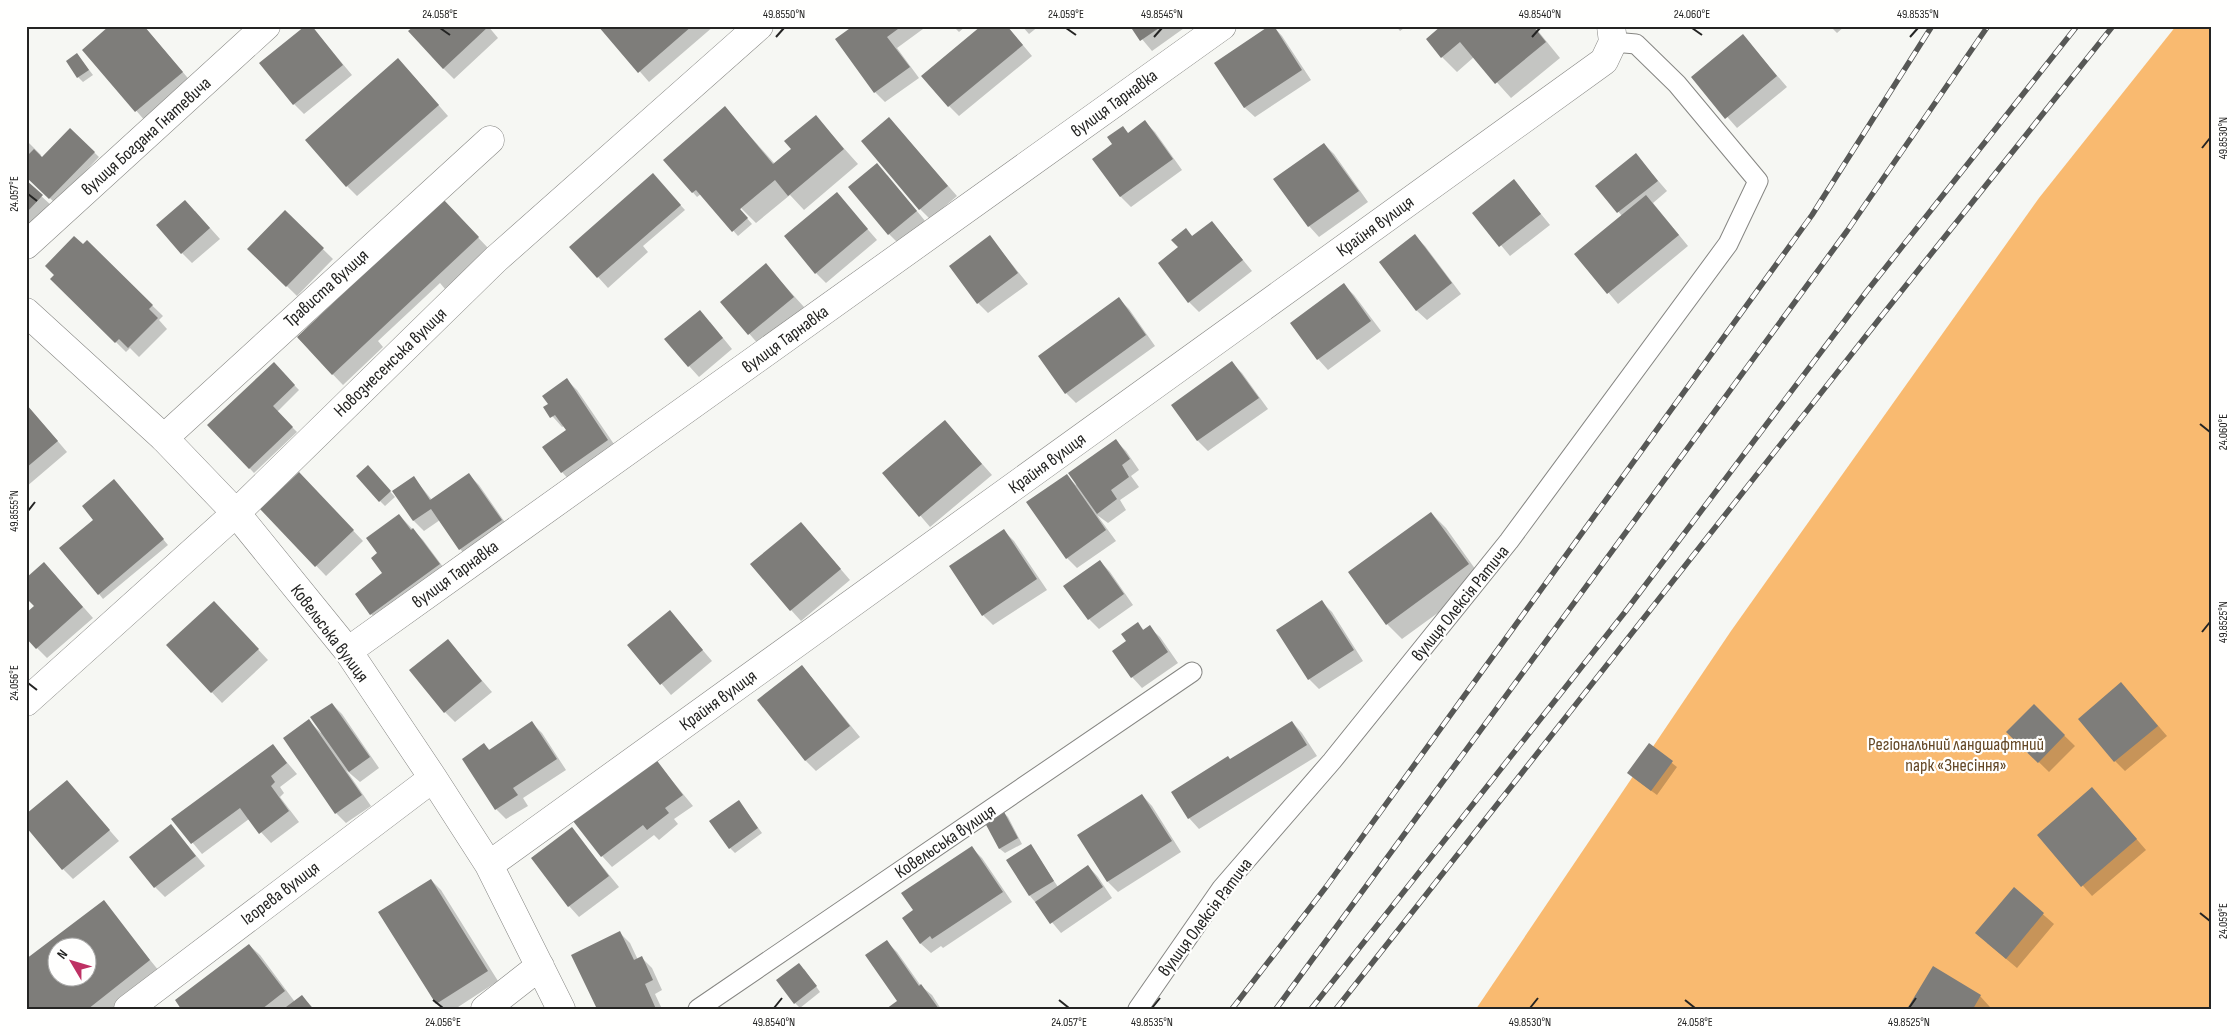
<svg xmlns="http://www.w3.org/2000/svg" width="2237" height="1035" font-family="'Sofia Sans Condensed',sans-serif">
<rect width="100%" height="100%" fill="#f6f7f3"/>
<path fill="#f9ba70" d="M2176,26h35v983h-735l255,-378 308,-433z"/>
<path fill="#0003" fill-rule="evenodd" d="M111,26h33l48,57 -46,39 -62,-72z
M311,26l41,49 -48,39 -10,-10z
M488,26l10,12 -44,41 -11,-11z
M600,26h114l-65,56z
M855,26h66l2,3 -26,19 22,30 -34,24 -10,-10z
M953,26h13l-7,6z
M983,26h24l25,30 -73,60 -10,-10z
M1022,26h17l-10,8z
M1131,26h56l-35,25z
M1273,26l9,10 29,44 -56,37 -11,-10z
M1396,26h11l-7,5z
M1443,26h91l26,32 -49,40 -37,-41 -17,15 -15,-15z
M1830,26h15l-8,7z
M1743,36l44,51 -50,41 -44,-50z
M77,54l16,21 -10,7 -5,-5z
M408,70l40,46 -91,80 -10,-10z
M725,108l50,56 18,-15 23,-32 42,47 -54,46 -14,-15 -34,28 -15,-15 -1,2 12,14 -14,12 -37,-42 -4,3 -33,-37z
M889,118l68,78 -27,23 -10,-10z
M1145,122l10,10 27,38 -51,37 -10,-10 -27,-38z
M70,129l29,28 -44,46 -29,-28v-35l15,15 -2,2 3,2z
M1324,144l10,10 34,48 -49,35 -10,-11 -34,-47z
M1636,155l31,36 -14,12 35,43 -70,58 -42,-50 46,-38 -25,-30z
M887,175l39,47 -27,22 -10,-10z
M657,180l28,30 -42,36 5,6 -40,36 -37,-41z
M1514,181l36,44 -40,31 -36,-43z
M26,182l26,24 -26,29z
M837,194l40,46 -51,43 -10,-10z
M195,211l25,28 -28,24 -10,-10z
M453,211l35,37 -43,41 -5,-6 -62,58 5,6 -40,38 -45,-47z
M285,212l48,47 -36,37 -48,-47z
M1212,222l40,49 -53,41 -10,-10 -10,-54 7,-18 7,7z
M1415,236l10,10 36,48 -34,26 -11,-10z
M990,237l38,47 -40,29 -10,-10z
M87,242l76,74 -4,4 8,9 -28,28 -9,-9 -4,4 -74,-73z
M766,265l38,42 -45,38 -37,-43z
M1344,285l10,10 27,36 -53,39 -10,-11 -26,-35z
M1119,299l10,10 26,37 -79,57 -10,-10z
M710,322l22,27 -33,28 -10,-11z
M1232,363l10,10 26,36 -60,42 -10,-10 -25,-36z
M274,364l25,26 -22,22 20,20 -43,41 -45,-48z
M567,380l10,10 41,60 -46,33 -10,-11 -18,-25 24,-17 -4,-4 -2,1 -17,-19 5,-4z
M26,404l41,48 -41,35z
M945,422l47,53 -62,52 -46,-54z
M1116,441l10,10 13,19 -8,6 8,11 -19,13 6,10 -18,13 -11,-8 19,26 -39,27 -10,-10v-82l9,9z
M373,472l22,25 -10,9 -5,-5z
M469,475l10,10 32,46 -41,28 -10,-10 -20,-29 -16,11 -10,-10 -20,-29 20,-14 18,22z
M309,484l54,57 -37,35 -64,-67z
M119,486l49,59 -65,54 -4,-5 -4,-74z
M1431,513l15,15 37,52 -81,59 -15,-15z
M399,515l24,25 26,35 -68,49 -10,-10 13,-41 -5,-19z
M801,523l49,57 -49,41 -10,-11z
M1004,531l10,10 33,49 -54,35 -10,-10z
M1100,561l10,11 23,33 -34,24 -10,-10z
M54,574l39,44 -46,40 -10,-10 -2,-42z
M1322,602l10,10 31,49 -44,28 -10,-10z
M670,612l42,49 -41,34 -42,-50z
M224,613l44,47 -46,43 -54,-57z
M1137,624l7,6 5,-3 11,10 18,26 -36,25 -10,-11 -4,-35z
M448,641l44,51 -37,30 -10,-10z
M802,666l58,71 -44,34 -10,-10 -47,-61z
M2131,694l36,42 -42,35 -10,-10z
M332,704l10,10 37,54 -19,14 -14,-12 25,36 -25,17 -10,-10 -27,-92 12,12z
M2034,706l41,40 -26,26 -41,-40z
M1292,722l10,11 15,23 -118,73 -10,-11 42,-58z
M532,723l10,10 24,37 -43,28 5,8 -22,13 -10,-10 -32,-50 20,-14 6,5z
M1649,745l28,22 -20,28 -23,-17z
M273,746l24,28 -17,13 4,6 -4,4 19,25 -28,21 -22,-24 -47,35 -29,-35z
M655,760l38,46 -19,13 4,5 -19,16 -5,-5 -42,32 -10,-11z
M67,782l52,59 -46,38 -10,-10z
M1142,795l10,11 29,46 -63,40 -10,-10z
M2102,799l44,51 -54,46 -54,-61z
M743,807l19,26 -27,20 -5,-5z
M1003,812l5,5 14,27 -17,9 -5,-4 -15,-28z
M171,826l34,40 -40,31 -10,-10z
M572,829l47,58 -40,30 -10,-11 -36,-48z
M1031,846l27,41 30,-21 10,11 14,21 -51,35 -31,-37 -22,-36z
M972,848l10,10 30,44 -69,46 -2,-2 -10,7 -11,-10 -5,-33z
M431,880l10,10 57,91 -43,28h-13l-5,-6z
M2014,889l40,35 -37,44 -30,-25z
M103,902l56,69 -48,38h-85v-48zM58,948h30v30h-30z
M620,933l10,10 8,17 4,-2 10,10 10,22 -7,4 7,15h-64z
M887,942l10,10 24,34 11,9 9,14h-53l11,-8z
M249,945l11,10 35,47 7,-6 12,13h-25l-1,-2 -3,2h-102z
M804,969l16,23 -20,16 -5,-5z
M1980,996l10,11 -1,2h-80z"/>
<path fill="#7e7d7a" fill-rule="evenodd" d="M109,26h35l39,46 -48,40 -53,-62z
M305,26h7l31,39 -50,40 -34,-42z
M414,26h75l-46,43 -35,-38z
M598,26h94l-54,47z
M853,26h49l-15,11 23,30 -36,26 -39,-54z
M981,26h26l16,19 -75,62 -27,-31z
M1130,26h32l-22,15z
M1269,26h5l28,44 -58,38 -30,-45z
M1441,26h92l13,16 -51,42 -35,-42 -19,16 -15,-19z
M1743,34l34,42 -52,43 -34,-42z
M77,53l12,17 -12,8 -11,-17z
M398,58l41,47 -93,82 -41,-47z
M725,106l48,58 18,-15 -7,-8 32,-26 28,34 -56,47 -13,-16 -35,29 8,9 -16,14 -36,-42 -4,3 -29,-33z
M889,117l59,69 -29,24 -58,-69z
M1145,120l28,39 -53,38 -28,-38 20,-15 -5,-7 16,-11 5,7z
M70,128l25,24 -46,47 -23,-22v-20l8,-8 8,8z
M1324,143l35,48 -51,36 -35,-48z
M1636,153l22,28 -41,32 -22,-27z
M877,163l40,48 -29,24 -40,-48z
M653,173l28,32 -84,73 -28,-31z
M1514,179l27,35 -42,33 -27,-34z
M26,180l17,15 -17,18z
M837,192l31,37 -53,45 -31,-38z
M1646,195l33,40 -72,59 -33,-40z
M443,199l36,38 -147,138 -35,-38z
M185,200l25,28 -29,26 -25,-29z
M285,210l39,38 -38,39 -39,-38z
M1212,221l31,39 -55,43 -30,-40 20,-16 -7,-7 15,-12 6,8z
M1415,234l37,49 -36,28 -37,-49z
M990,235l28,38 -41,31 -28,-38z
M74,236l9,8 4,-4 66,65 -4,4 9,9 -30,30 -9,-9 -4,4 -65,-64 4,-4 -9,-9z
M766,263l28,34 -46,38 -28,-33z
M1344,283l27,38 -54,39 -27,-37z
M1119,297l27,38 -81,59 -27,-38z
M700,310l23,28 -35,29 -24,-28z
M1232,361l27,37 -62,43 -26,-36z
M274,362l21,23 -22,21 20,21 -44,42 -42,-44z
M567,378l41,62 -47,33 -19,-26 24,-17 -11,-15 -5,3 -7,-11 5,-3 -6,-8z
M26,404l32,37 -32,27z
M945,420l37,44 -63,53 -37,-44z
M1116,439l14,20 -8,6 7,12 -18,13 6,9 -20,15 -29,-41z
M368,465l23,26 -12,11 -23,-26z
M299,472l55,58 -39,37 -55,-58z
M469,473l33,47 -43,30 -28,-41 -18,12 -21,-30 22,-15 16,24z
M1067,474l39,56 -40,29 -40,-57z
M114,479l50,60 -66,56 -39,-47 34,-28 -11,-14z
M1431,512l38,52 -83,61 -38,-53z
M399,514l12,16 2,-2 27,36 -70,51 -15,-21 27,-21 -11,-15 6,-5 -11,-15z
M801,522l40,47 -51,42 -40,-47z
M1004,529l33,50 -55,37 -33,-50z
M1100,560l24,34 -36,26 -25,-34z
M44,562l39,45 -47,42 -10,-11v-25l8,-7 -8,-8v-20z
M1322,600l32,50 -46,30 -32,-50z
M214,601l45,48 -48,44 -45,-48z
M670,610l33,40 -43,35 -33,-40z
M1138,622l5,8 7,-5 18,27 -37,26 -19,-27 14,-10 -5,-7z
M448,639l34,42 -38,32 -35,-43z
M802,665l48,61 -45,35 -48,-61z
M2121,682l37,44 -44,36 -36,-43z
M332,703l38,54 -21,15 -39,-55z
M2034,704l31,31 -27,28 -32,-31z
M309,719l53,76 -27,19 -52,-76z
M532,721l25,38 -44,29 5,7 -23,15 -33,-51 22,-16 5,7z
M1292,721l15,24 -119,74 -17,-27 57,-36 2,3z
M1649,743l24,18 -22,30 -24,-18z
M273,744l14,19 -16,13 4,6 -4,4 18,25 -30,23 -19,-26 -49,36 -20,-25z
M655,758l28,37 -18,13 4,5 -22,17 -4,-5 -42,32 -28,-36z
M67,780l43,50 -48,40 -36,-43v-13z
M2092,787l45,52 -56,48 -44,-52z
M1142,794l30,47 -65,41 -30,-47z
M739,800l19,28 -29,21 -20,-28z
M1003,810l15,28 -19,11 -15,-28z
M171,824l25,32 -42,32 -25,-31z
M572,827l37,49 -41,31 -37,-49z
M1031,844l23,37 -25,15 -23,-36z
M972,846l31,46 -71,47 -2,-3 -10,8 -18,-26 11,-8 -12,-17z
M1088,865l15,22 -53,37 -15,-22z
M431,879l57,92 -52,33 -58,-92z
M2014,887l30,26 -38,46 -31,-26z
M104,900l46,60 -62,49h-62v-50zM58,948h30v30h-30z
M620,931l14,29 8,-4 11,24 -8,4 11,25h-59l-26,-54z
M887,940l32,46 2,-2 18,25h-53l11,-8 -32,-46z
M249,944l36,47 -23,18h-81l-6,-9z
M799,963l18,23 -23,18 -18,-24z
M1933,966l48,29 -8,14h-66z
M302,995l11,14h-26l-1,-2z"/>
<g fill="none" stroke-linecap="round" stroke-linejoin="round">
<g stroke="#868683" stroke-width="21">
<path id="service" d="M698,1009l494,-337
M1138,1009l84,-121 110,-127 177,-220 219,-297 30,-63 -81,-97 -41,-40 -23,-2"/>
</g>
<g stroke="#868683" stroke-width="29">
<path id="minor" d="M26,245l240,-219
M164,438l326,-298
M236,513l112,138 85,127 56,87 72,144
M348,651l874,-625
M489,865l1115,-804 9,-19 -2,-16
M128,1009l305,-231
M485,1009l55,-43"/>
</g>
<g stroke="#868683" stroke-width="29">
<path id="tertiary" d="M26,312l138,126 72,75
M26,702l210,-189 260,-254 263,-233"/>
</g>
<use href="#service" stroke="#fff" stroke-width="19"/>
<use href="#minor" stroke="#fff" stroke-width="28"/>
<use href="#tertiary" stroke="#fff" stroke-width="28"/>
<g stroke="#575856" stroke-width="5.5">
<path id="rail" d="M1232,1009l94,-122 486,-672 120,-189
M1276,1009l571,-778 141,-205
M1311,1009l314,-397 242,-321 210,-265
M1336,1009l548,-696 229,-287"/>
</g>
<use href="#rail" stroke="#fffffe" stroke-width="4" stroke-dasharray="11" stroke-linecap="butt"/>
</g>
<path fill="none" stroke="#242423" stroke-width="2" d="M440,28l10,7M1066,28l10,7M1692,28l10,7M776,37l8,-9M1154,37l8,-9M1532,37l8,-9M1910,37l8,-9M2202,148l8,-10M28,194l9,7M2200,424l10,8M28,511l7,-9M2202,632l8,-10M28,683l9,7M2200,913l10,8M433,1000l10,8M1059,1000l10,8M1685,1000l10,8M774,1008l8,-10M1152,1008l8,-10M1530,1008l8,-10M1909,1008l7,-10"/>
<g text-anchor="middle" stroke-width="4.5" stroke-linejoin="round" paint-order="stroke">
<g font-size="18" fill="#242423" stroke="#fffffe">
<text transform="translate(1114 103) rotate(-36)" y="6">вулиця Тарнавка</text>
<text transform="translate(146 136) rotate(-42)" y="6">вулиця Богдана Гнатевича</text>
<text transform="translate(1375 226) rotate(-36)" y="6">Крайня вулиця</text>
<text transform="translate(326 288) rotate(-42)" y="6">Трависта вулиця</text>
<text transform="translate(785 339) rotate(-36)" y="6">вулиця Тарнавка</text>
<text transform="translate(390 362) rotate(-44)" y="6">Новознесенська вулиця</text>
<text transform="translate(1047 463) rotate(-36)" y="6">Крайня вулиця</text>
<text transform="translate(455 574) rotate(-36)" y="6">вулиця Тарнавка</text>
<text transform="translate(1460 603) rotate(-51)" y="6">вулиця Олексія Ратича</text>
<text transform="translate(330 633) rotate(53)" y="6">Ковельська вулиця</text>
<text transform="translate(718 700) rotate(-36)" y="6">Крайня вулиця</text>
<text transform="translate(945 841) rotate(-34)" y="6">Ковельська вулиця</text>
<text transform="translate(280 893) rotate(-37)" y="6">Ігорева вулиця</text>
<text transform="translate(1205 917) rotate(-53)" y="6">вулиця Олексія Ратича</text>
</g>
<g font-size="18" fill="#644826" stroke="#fffffe">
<text x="1956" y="750">Регіональний ландшафтний<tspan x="1956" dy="21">парк «Знесіння»</tspan></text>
</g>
</g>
<rect width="2237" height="1035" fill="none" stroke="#fffffe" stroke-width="55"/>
<g transform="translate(72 962) rotate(308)"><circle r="24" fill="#fffffe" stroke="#a7a7a6"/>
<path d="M0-4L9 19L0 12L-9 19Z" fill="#be3164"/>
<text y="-8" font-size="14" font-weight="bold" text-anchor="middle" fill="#242423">N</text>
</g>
<rect x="28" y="28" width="2182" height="980" fill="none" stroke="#242423" stroke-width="2"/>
<g font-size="12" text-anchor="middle" fill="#242423">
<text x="440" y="18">24.058°E</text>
<text x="784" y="18">49.8550°N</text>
<text x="1066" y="18">24.059°E</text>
<text x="1162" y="18">49.8545°N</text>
<text x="1540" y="18">49.8540°N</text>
<text x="1692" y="18">24.060°E</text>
<text x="1918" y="18">49.8535°N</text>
<text transform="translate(2223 138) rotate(-90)" y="4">49.8530°N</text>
<text transform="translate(14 194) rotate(-90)" y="4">24.057°E</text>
<text transform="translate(2223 432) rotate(-90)" y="4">24.060°E</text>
<text transform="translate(14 511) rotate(-90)" y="4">49.8555°N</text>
<text transform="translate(2223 622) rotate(-90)" y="4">49.8525°N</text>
<text transform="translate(14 683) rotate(-90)" y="4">24.056°E</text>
<text transform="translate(2223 921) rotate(-90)" y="4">24.059°E</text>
<text x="443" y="1026">24.056°E</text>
<text x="774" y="1026">49.8540°N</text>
<text x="1069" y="1026">24.057°E</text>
<text x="1152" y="1026">49.8535°N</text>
<text x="1530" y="1026">49.8530°N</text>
<text x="1695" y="1026">24.058°E</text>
<text x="1909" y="1026">49.8525°N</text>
</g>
</svg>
